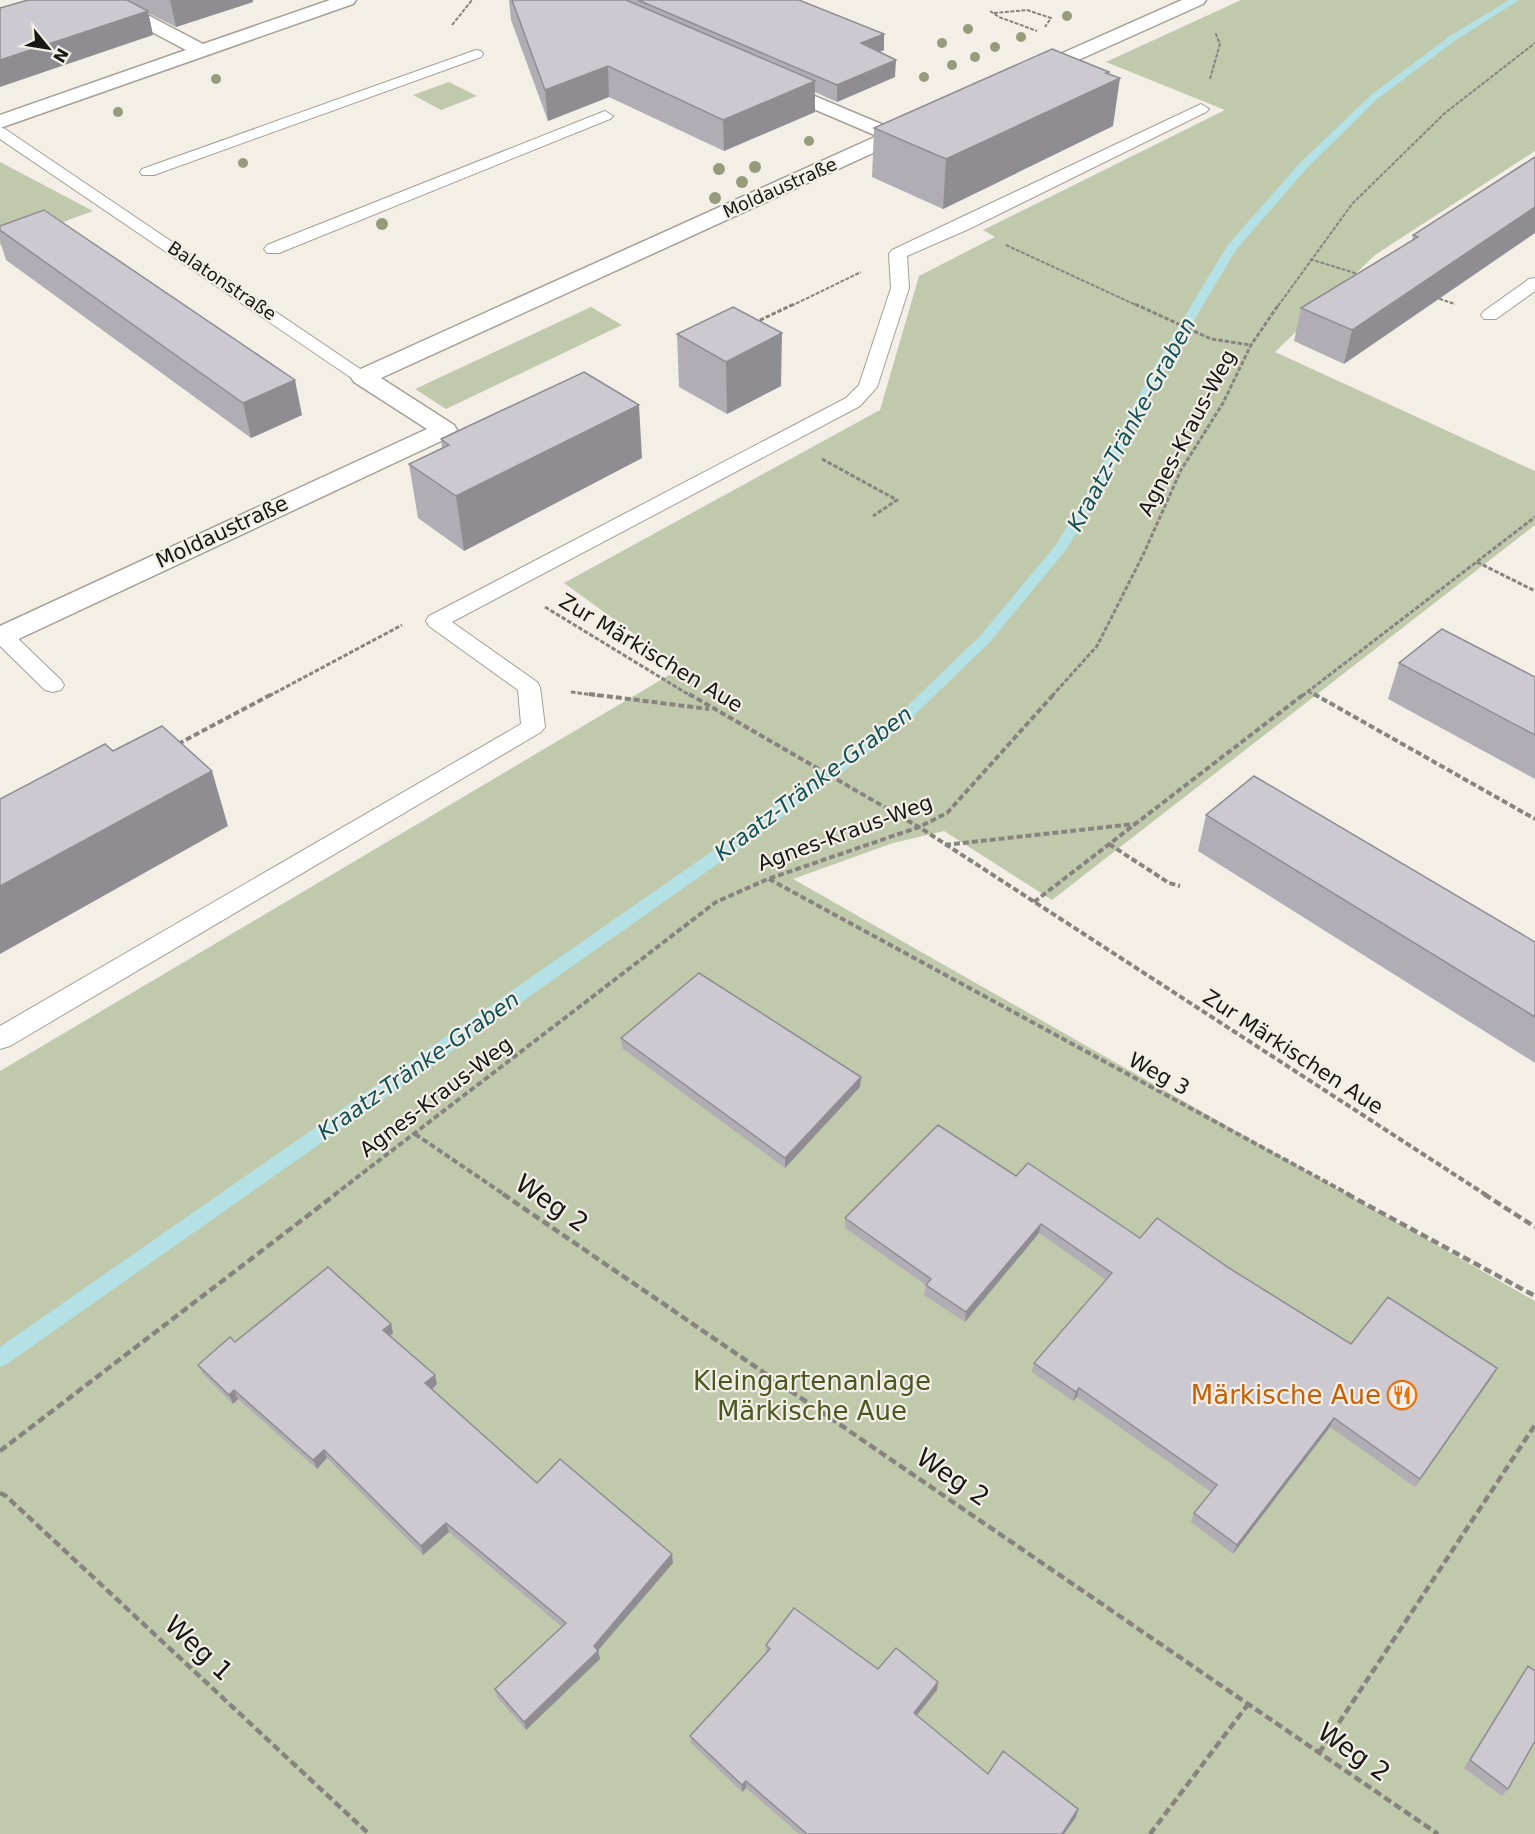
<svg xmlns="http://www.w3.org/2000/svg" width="1535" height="1834" font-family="'DejaVu Sans',sans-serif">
<rect width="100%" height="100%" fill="#f3efe7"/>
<path fill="#c1c9ac" d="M1241,0h294v151l-160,104 -100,97 260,119v54l-483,375 -108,-69 -51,12 -100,36 742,422v533h-1535v-763l681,-403 -117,-85 316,-173 39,-134 76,-39 -12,-7 242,-120 -119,-48z
M449,82l28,14 -36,14 -28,-15z
M0,162l93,49 -93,34z
M591,307l31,18 -176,84 -31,-20z"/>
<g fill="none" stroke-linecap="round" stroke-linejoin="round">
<path fill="#b3e1e6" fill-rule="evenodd" d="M1509,0h10l-63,40 -79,59 -71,70 -70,81 -70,117 -68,132 -33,52 -75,91 -90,87 -144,108 -749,527 -7,3v-20l744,-518 146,-106 90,-87 75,-90 29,-47 70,-132 73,-121 71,-81 73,-70 79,-59z"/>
<g stroke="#a4a098" stroke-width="2">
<path id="service" d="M476,50l5,1 2,3 -2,3 -327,118h-12l-2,-3 2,-3z
M1201,104l8,5 -3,3 -237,117 -62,27 2,32 -32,99 -17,19 -408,216 85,60 3,5 5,40 -4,5 -531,314 -10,3v-23l521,-302 -3,-34 -89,-64 -3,-5 3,-5 417,-218 13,-13 32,-97 -2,-34 3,-4z
M605,111l8,5 -3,3 -331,134h-12l-3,-4 3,-4z
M0,127l5,2 367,248 -2,4h-14l-356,-242z
M1535,278v13l-39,28h-12l-3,-4 3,-4 45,-32z
M0,630l10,1 51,49 3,5 -3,5 -8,2 -8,-2 -45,-44z"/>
</g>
<g stroke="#a4a098" stroke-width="3">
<path id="minor" d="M96,0h23l84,44 127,-44h26l-3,4 -353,124v-13l186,-65 -87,-46z
M1182,0h24l-3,4 -167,75h-14l-3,-4 3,-4z
M774,79l119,50 21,-8 7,2 3,4 -3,4 -540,247 73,47 3,5 -3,5 -444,208 -10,3v-20l427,-197 -73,-47 -3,-5 3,-5 523,-236 -110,-47 -3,-4 3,-4z"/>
</g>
<path stroke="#87847f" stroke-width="2" stroke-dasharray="4 1.5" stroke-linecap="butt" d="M990,11l9,6 38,14
M994,13l33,-3 24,8 -6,9
M452,25l20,-25
M1210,79l10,-35 -5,-12
M1006,245l132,61
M1310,259l51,16
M1434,297l21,7
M791,306l70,-34
M1278,306l74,-102 93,-91 90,-70"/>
<path stroke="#87847f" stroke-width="3" stroke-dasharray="4.5 2" stroke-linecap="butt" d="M1135,304l76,35 40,6
M754,323l40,-19
M822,459l75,41 -24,16
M1477,562l58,29
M545,607l146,89
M1308,691l8,5
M571,692l30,4
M269,696l133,-71
M1052,696l45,-50 47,-93 37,-83 42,-67 28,-58 28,-41
M1302,696l233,-179"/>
<path stroke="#87847f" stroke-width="4" stroke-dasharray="6 3" stroke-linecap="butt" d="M589,694l120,15
M689,694l230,133 567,368
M1314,694l221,125
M178,744l94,-50
M1109,844l60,39 11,3
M945,845l189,-21
M769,879l581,316
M1034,902l270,-208
M415,1134l90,61
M334,1195l382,-293 52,-23 151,-52 28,-14 107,-119"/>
<path stroke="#87847f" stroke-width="4.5" stroke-dasharray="8 4" stroke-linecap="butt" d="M503,1194l935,640
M1347,1194l188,102
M1484,1194l51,33
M0,1451l336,-257
M0,1493l6,3 363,338
M1319,1753l216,-328
M1150,1834l99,-131"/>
<use href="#service" fill="#fff" fill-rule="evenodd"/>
<use href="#minor" fill="#fff" fill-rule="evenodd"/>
</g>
<g fill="#979b7a">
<circle cx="1067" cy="16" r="5"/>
<circle cx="968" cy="29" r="5"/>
<circle cx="1021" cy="37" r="5"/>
<circle cx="942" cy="43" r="5"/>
<circle cx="995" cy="47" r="5"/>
<circle cx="975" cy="57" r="5"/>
<circle cx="952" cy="65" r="5"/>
<circle cx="924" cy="77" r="5"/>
<circle cx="216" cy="79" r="5"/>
<circle cx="118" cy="112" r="5"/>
<circle cx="809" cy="141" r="5"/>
<circle cx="243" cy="163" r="5"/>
<circle cx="755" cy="167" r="6"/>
<circle cx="719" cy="169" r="6"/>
<circle cx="742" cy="182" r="6"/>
<circle cx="715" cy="198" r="6"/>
<circle cx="382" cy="224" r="6"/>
</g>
<path fill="#b0adb4" d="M28,0h225v2l-77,25 -28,-14 5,22z
M509,0h290l85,34v16l-5,2 16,25 -58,25 -22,-10v20l-91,39 -115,-54 -61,24 -37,-101z
M1109,72l4,54 -170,83 -71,-32 2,-49z
M1535,157l-191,207 -50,-23 7,-33 111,-68 1,-5z
M0,226l302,189 -51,23 -245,-178 -6,-19z
M677,334l104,52 -54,28 -48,-27z
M441,439l201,19 -178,93 -46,-33 -9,-54 33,-16z
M1399,663l136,14v102l-147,-80z
M1206,815l329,127v121l-337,-212z
M621,1038l240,39 -1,10 -75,81 -163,-120z
M1016,1176l124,62 89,30 122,76 141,33 -77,110 -85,-60 -97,127 -42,-32 3,-9 17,-21 -134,-95 -4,4 -41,-29 2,-9 72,-83 -67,-47 -74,89 -41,-27 2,-10 -81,-57v-10z
M391,1324l2,9 -3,3 47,48 -5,5 105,94 136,80 -75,87 2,9 -74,71 -29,-33 -2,-8 67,-62 -113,-95 -26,23 -96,-97 -10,11 -79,-70 -5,5 -30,-30 -5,-9 37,-23z
M766,1645l172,37 -1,8 -20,26 71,58 90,35 -2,8 -12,17h-265l-53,-46 -4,4 -51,-49 -1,-7 76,-82z
M1528,1666l-20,123 -6,7 -38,-28 58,-94z"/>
<path fill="#908d92" d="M170,0h83v2l-77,25z
M148,11l5,24 -153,52v-27z
M884,34v16l-24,10 1,-17z
M896,60l-1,17 -58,25v-17z
M608,66l1,31 -61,24 -3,-31z
M1109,72l-2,12 13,-6 -7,48 -170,83 3,-50z
M815,81v31l-91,39 -1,-31z
M1535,207v26l-191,131 8,-34z
M782,333l-1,53 -54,28 -1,-52z
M295,380l7,35 -51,23 -8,-35z
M639,405l3,53 -178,93 -8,-55z
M212,771l16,55 -228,128v-68z
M861,1077l-1,10 -75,81v-10z
M1041,1224l-2,9 -74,89 1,-10z
M391,1324l2,9 -7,6 -3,-9z
M1497,1368l-5,9 -77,110 5,-8z
M435,1375l2,9 -9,9 -3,-10z
M1079,1388l-2,9 -4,4 3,-9z
M234,1390l4,9 -5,5 -4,-9z
M1334,1418l-4,9 -97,127 4,-9z
M324,1450l3,8 -10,11 -4,-9z
M446,1523l3,9 -26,23 -2,-9z
M672,1554l1,9 -78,91 -1,-8z
M598,1651l2,8 -74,71 -2,-8z
M938,1682l-1,8 -25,31 2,-8z
M746,1781v7l-4,4v-7z
M1078,1809l-2,8 -12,17h-2z"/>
<path fill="#cdc9d1" stroke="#908d92" stroke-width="1.5" d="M28,0h99l21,11 -148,49v-52z
M512,0h114l189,81 -92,39 -115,-54 -63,24z
M638,0h161l85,34 -23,9 35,17 -59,25z
M1052,49l57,23 -3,1 14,5 -174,81 -72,-31z
M1535,157v50l-183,123 -51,-22 117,-71 -5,-2z
M44,210l251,170 -52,23 -243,-173v-4z
M733,307l49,26 -56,29 -49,-28z
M584,372l55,33 -183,91 -47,-32 40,-19 -8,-6z
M1442,629l93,48v58l-136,-72z
M162,726l50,45 -212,115v-87l105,-55 8,7z
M1254,776l281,166v75l-329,-202z
M699,973l162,104 -76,81 -164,-120z
M938,1125l78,51 12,-13 112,75 17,-20 72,50 122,76 37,-47 109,71 -77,111 -86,-61 -97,127 -43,-32 23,-28 -138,-97 -3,4 -42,-29 78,-90 -71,-49 -75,88 -40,-27 5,-6 -86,-61z
M328,1267l63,57 -8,6 52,45 -10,8 112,100 23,-24 112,95 -78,92 4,5 -74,71 -29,-33 71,-66 -120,-100 -25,23 -97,-96 -11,10 -79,-70 -5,5 -31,-30 32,-28 5,5z
M794,1608l84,61 18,-21 42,34 -24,31 74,61 15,-23 75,58 -16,25h-255l-61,-53 -4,4 -52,-49 80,-87 -4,-4z
M1528,1666l7,5v70l-27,48 -38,-29z"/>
<defs>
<g id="restaurant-ring" transform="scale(1.5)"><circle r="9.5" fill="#f3efe7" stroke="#e8710a" stroke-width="1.5"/><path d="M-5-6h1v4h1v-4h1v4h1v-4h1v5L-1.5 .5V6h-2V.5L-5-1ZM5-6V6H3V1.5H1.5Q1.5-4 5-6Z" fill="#e8710a"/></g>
</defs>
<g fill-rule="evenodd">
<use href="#restaurant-ring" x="1402" y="1395"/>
</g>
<g text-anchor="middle" stroke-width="4.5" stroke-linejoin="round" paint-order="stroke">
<g font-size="18" fill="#181714" stroke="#f3efe7">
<text transform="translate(780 188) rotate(-24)" y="6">Moldaustraße</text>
<text transform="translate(222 281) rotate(34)" y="6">Balatonstraße</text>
</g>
<g font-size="21" fill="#181714" stroke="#f3efe7">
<text transform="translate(1187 433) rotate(-62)" y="7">Agnes-Kraus-Weg</text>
<text transform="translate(222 532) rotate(-25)" y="7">Moldaustraße</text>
<text transform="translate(651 653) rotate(31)" y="7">Zur Märkischen Aue</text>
<text transform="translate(845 833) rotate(-20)" y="7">Agnes-Kraus-Weg</text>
<text transform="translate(1293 1052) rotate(33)" y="7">Zur Märkischen Aue</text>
<text transform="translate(1159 1074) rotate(29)" y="7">Weg 3</text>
<text transform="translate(436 1097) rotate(-37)" y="7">Agnes-Kraus-Weg</text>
</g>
<g font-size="22" font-style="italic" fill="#115259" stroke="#f3efe7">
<text transform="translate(1131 424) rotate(-61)" y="8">Kraatz-Tränke-Graben</text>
<text transform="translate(813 783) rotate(-37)" y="8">Kraatz-Tränke-Graben</text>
<text transform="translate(418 1065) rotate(-35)" y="8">Kraatz-Tränke-Graben</text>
</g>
<g font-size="26" fill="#181714" stroke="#f3efe7">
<text transform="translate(552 1203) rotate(34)" y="9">Weg 2</text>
<text transform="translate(953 1477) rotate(34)" y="9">Weg 2</text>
<text transform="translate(199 1648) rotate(43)" y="9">Weg 1</text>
<text transform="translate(1354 1752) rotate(35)" y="9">Weg 2</text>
</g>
<g font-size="26" fill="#4c5721" stroke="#f3efe7">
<text x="812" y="1390">Kleingartenanlage<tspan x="812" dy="30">Märkische Aue</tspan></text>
</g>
<g font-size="26" fill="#c56008" stroke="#f3efe7" text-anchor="end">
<text x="1381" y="1404">Märkische Aue</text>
</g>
</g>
<g transform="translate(48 48) rotate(120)" stroke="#f3efe7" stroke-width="4.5" paint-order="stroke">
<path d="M0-4.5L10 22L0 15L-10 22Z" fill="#181714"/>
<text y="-9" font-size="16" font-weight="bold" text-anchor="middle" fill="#181714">N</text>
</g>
</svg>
